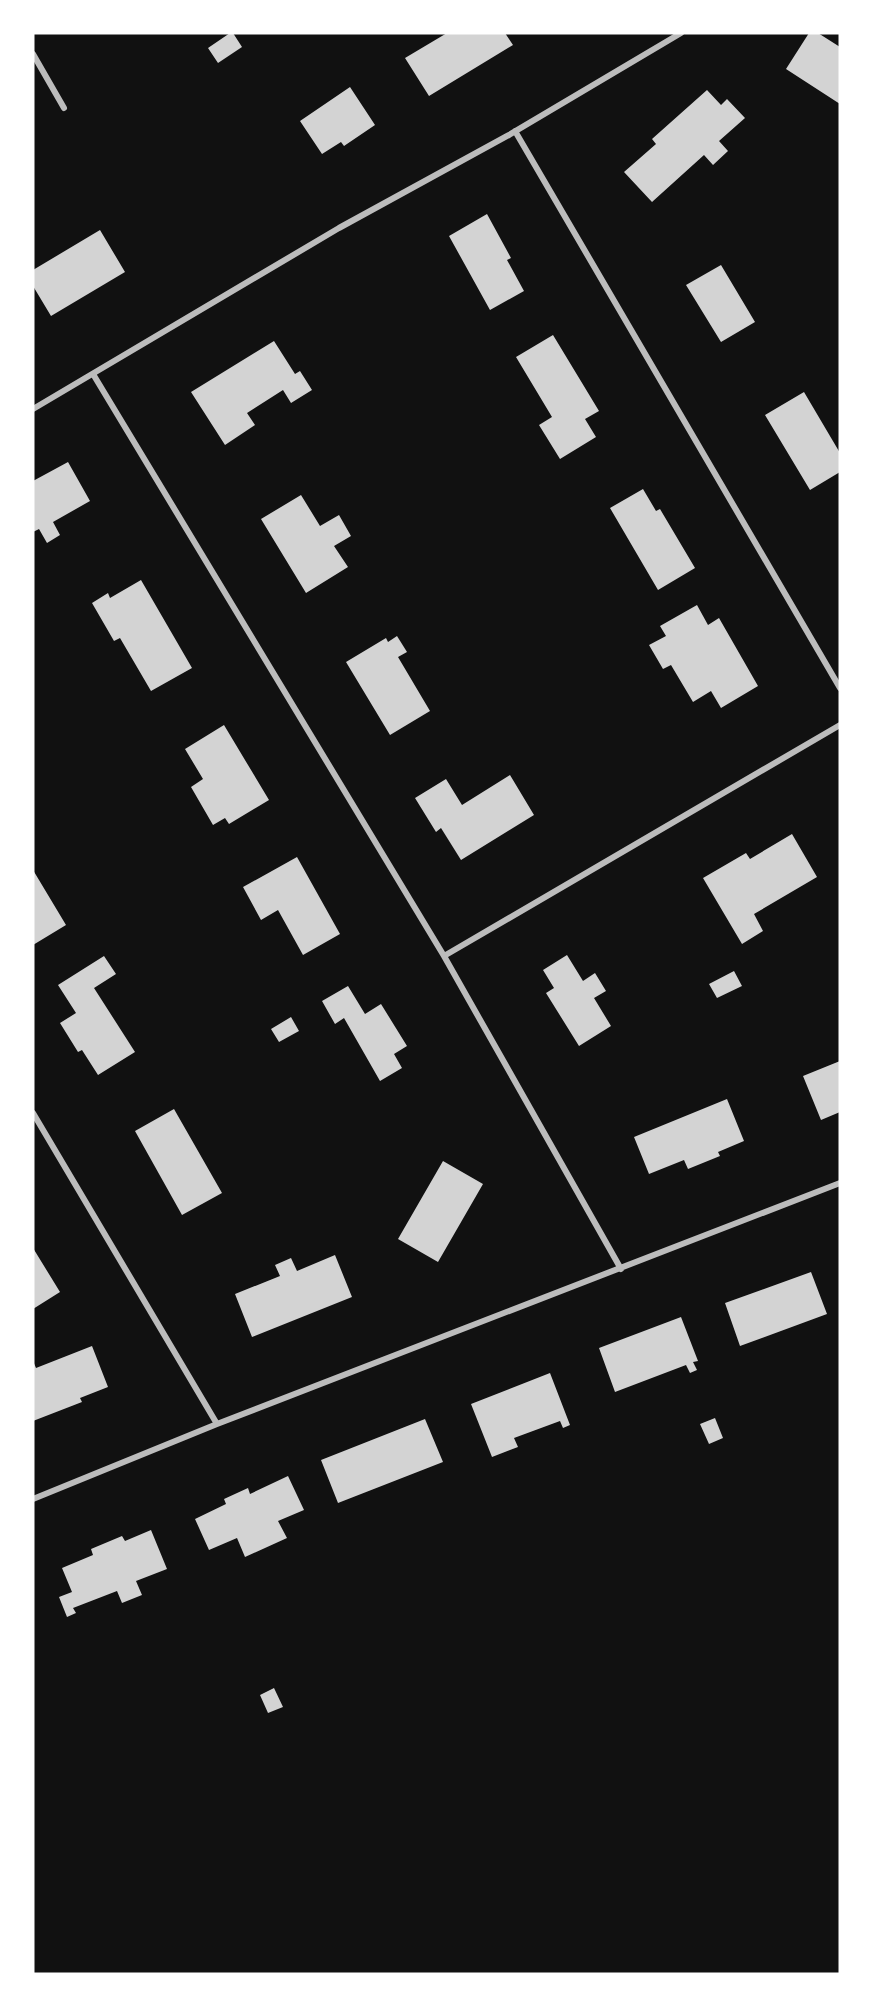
<svg xmlns="http://www.w3.org/2000/svg" width="873" height="2007" font-family="'Fira Sans',sans-serif">
<rect width="100%" height="100%" fill="#111"/>
<path fill="#d3d3d3" d="M230,33h3l9,14 -24,16 -10,-15z
M447,33h58l8,12 -84,51 -24,-38z
M809,33h9l22,14v57l-54,-35z
M350,87l25,38 -31,21 -3,-4 -19,12 -22,-33z
M707,90l14,15 6,-6 18,19 -26,23 9,10 -15,14 -9,-10 -52,47 -28,-30 32,-28 -4,-5z
M487,214l24,44 -4,2 17,31 -34,19 -41,-74z
M100,230l25,42 -74,44 -18,-30v-16z
M721,265l34,57 -34,20 -35,-57z
M553,335l46,76 -14,8 11,18 -36,22 -21,-34 13,-8 -36,-60z
M274,341l21,33 5,-3 12,19 -21,13 -8,-13 -36,23 8,12 -30,20 -34,-53z
M804,392l36,61v19l-30,18 -45,-75z
M68,462l22,39 -37,21 7,13 -13,8 -8,-14 -6,3v-51z
M643,489l13,22 4,-2 35,59 -37,22 -48,-82z
M301,495l19,31 19,-11 12,21 -17,10 14,21 -42,26 -45,-74z
M141,580l51,88 -41,23 -31,-53 -6,3 -22,-38 16,-10 2,5z
M697,605l11,20 11,-7 39,68 -37,22 -10,-17 -18,11 -22,-37 -8,4 -14,-24 17,-9 -6,-10z
M397,636l10,16 -9,5 32,54 -40,24 -44,-73 40,-24 2,4z
M224,725l45,75 -40,24 -4,-6 -12,7 -22,-38 12,-8 -18,-30z
M510,775l24,40 -73,45 -20,-32 -5,4 -21,-34 31,-19 16,26z
M792,834l25,43 -63,37 9,17 -21,13 -39,-66 43,-25 4,6z
M297,857l43,77 -37,21 -25,-45 -17,10 -18,-33z
M33,870l33,55 -33,20z
M567,955l16,26 12,-8 11,18 -12,7 17,28 -32,20 -33,-53 8,-5 -11,-18z
M104,956l12,18 -22,14 41,64 -37,23 -16,-25 -4,2 -18,-29 16,-10 -18,-28z
M734,971l8,15 -25,12 -8,-14z
M348,986l17,28 16,-10 26,42 -13,8 8,14 -22,13 -36,-63 -9,6 -13,-23z
M291,1017l8,14 -20,11 -8,-13z
M840,1061v51l-19,8 -18,-44z
M727,1099l17,42 -26,11 2,4 -32,13 -4,-9 -35,14 -15,-37z
M174,1109l48,84 -40,22 -47,-84z
M443,1161l40,23 -45,78 -40,-23z
M33,1248l27,44 -27,17z
M335,1255l17,42 -100,40 -17,-43 45,-18 -5,-11 16,-7 6,13z
M811,1272l16,42 -87,32 -15,-43z
M681,1317l17,44 -5,1 4,8 -7,3 -4,-8 -71,27 -16,-44z
M92,1346l16,41 -28,11 2,4 -49,19v-60l3,7z
M550,1373l20,52 -7,3 -3,-7 -46,17 4,9 -26,10 -21,-53z
M715,1418l8,20 -14,6 -9,-20z
M425,1419l18,43 -105,41 -17,-43z
M288,1476l16,34 -26,11 9,17 -42,19 -8,-19 -28,12 -14,-31 31,-15 -2,-5 24,-11 2,6z
M151,1530l16,39 -31,12 6,14 -20,8 -5,-12 -44,17 3,5 -9,4 -8,-20 13,-5 -10,-24 31,-13 -2,-6 31,-13 3,5z
M274,1688l9,19 -15,6 -8,-18z"/>
<g fill="none" stroke-linecap="round" stroke-linejoin="round">
<path stroke="#bcbcbc" stroke-width="6" d="M33,54l31,54
M515,131l325,557
M93,374l351,582 177,313
M33,409l306,-181 170,-93 172,-102
M444,956l396,-231
M33,1113l184,311
M33,1499l184,-75 623,-241"/>
</g>
<rect width="873" height="2007" fill="none" stroke="#ffffff" stroke-width="69"/>
</svg>
